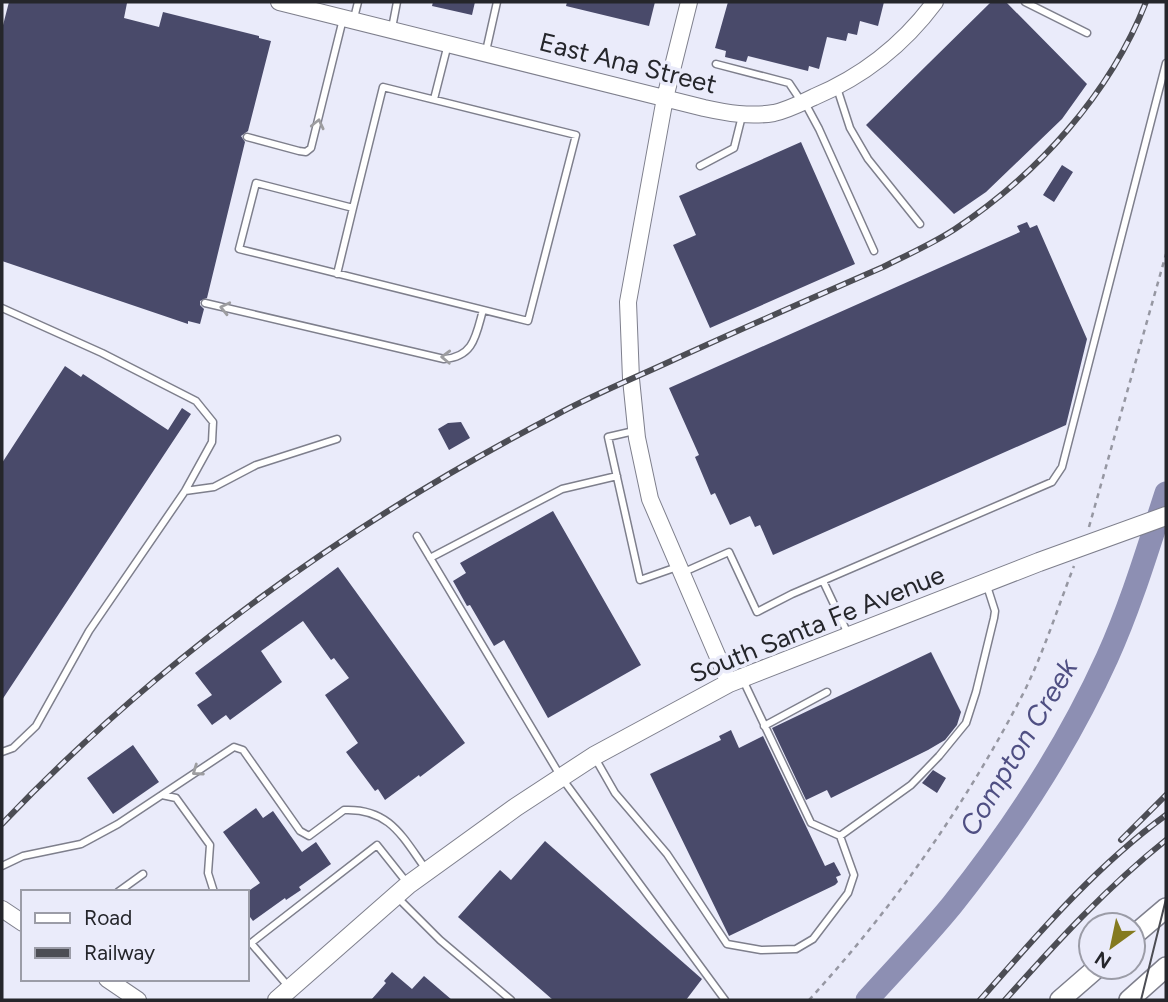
<svg xmlns="http://www.w3.org/2000/svg" width="1168" height="1002" font-family="Figtree,sans-serif">
<rect width="100%" height="100%" fill="#eaebfa"/>
<g fill="none" stroke-linecap="round" stroke-linejoin="round">
<path stroke="#8d8fb3" stroke-width="23" d="M867,1000c28,-31 58,-62 85,-95 60,-75 115,-159 155,-247 24,-53 41,-110 59,-165"/>
</g>
<path fill="#494a6a" d="M9,2h113l5,1 -3,15 35,9 4,-15 96,24v2l12,3 -23,90 -7,5 4,6 -38,156 -7,3v4l4,4 -4,15 -12,-3v3l-186,-63v-232z
M433,2h42l-3,13 -40,-9z
M567,2h88l-6,24 -83,-20z
M728,2h156l-6,24 -18,-5 -3,14 -9,-2 -2,8 -19,-4 -8,32 -10,-3 -1,5 -60,-15 -2,6 -21,-5 1,-6 -11,-3z
M991,2h15l81,82 -25,35 -76,73 -32,22 -88,-89z
M801,142l54,122 -145,64 -37,-83 23,-10 -17,-39z
M1062,165l11,7 -19,30 -11,-7z
M1027,222l3,6 7,-3 50,114 -21,86 -293,130 -13,-30 -5,2 -5,-11 -20,9 -15,-32 -4,2 -16,-38 4,-2 -30,-67 351,-156 -3,-6z
M65,366l16,11 2,-3 85,56 14,-22 9,6 -189,286v-237z
M461,422l9,16 -21,12 -11,-21 10,-6z
M553,511l88,154 -93,53 -44,-78 -10,6 -24,-41 -3,1 -14,-25 13,-8 -6,-10z
M338,567l127,176 -45,34 -1,-2 -34,25 -7,-11 -3,2 -29,-39 12,-9 -33,-48 24,-17 -15,-20 -3,2 -28,-39 -42,30 21,31 -52,38 -4,-5 -14,10 -15,-20 15,-10 -17,-22z
M931,652l30,60 -4,13 -12,15 -17,10 -97,48 -4,-8 -21,10 -34,-72z
M731,730l8,18 24,-12 62,130 9,-4 7,13 -5,2 2,5 -3,3 -106,51 -79,-162 71,-34 -2,-4z
M133,745l26,37 -46,32 -26,-36z
M933,770l13,8 -9,15 -15,-10z
M256,808l7,10 10,-7 29,41 14,-10 15,22 -32,23 2,3 -15,10 -1,-2 -32,23 -6,-8v-21l13,-9 -37,-51z
M545,841l157,138 -16,21h-133l-95,-83 42,-47 11,10z
M392,972l20,17 12,-13 28,24h-81l15,-17 -2,-2z"/>
<g fill="none" stroke-linecap="round" stroke-linejoin="round">
<g stroke="#7e7f8c" stroke-width="9">
<path id="service" d="M1025,2l62,31
M354,18l4,-16
M392,28l5,-26
M486,51l11,-49
M716,64l73,19 12,18
M837,88l13,40 18,31 52,65
M434,99l14,-55
M805,103l14,26 55,122
M247,137l52,14 7,1 5,-4 32,-129
M700,166l34,-18 8,-32
M337,274l16,-66 -97,-25 -17,66 289,72 48,-186 -193,-48 -30,121
M205,303l239,56c30,-2 32,-24 39,-49
M2,308l100,45 94,48 17,21 -1,20 -27,49 -96,140 -53,95 -23,22 -11,4
M634,431l-26,6 32,143 37,-13
M185,491l29,-4 42,-22 81,-26
M417,536l144,241 164,223
M430,558l132,-69 55,-13
M684,572l45,-20 28,60 35,-18 260,-112 10,-15 104,-404
M823,581l26,55
M743,680l68,143 29,13 71,-51 28,-29 27,-33 10,-31 18,-74 1,-7 -8,-25
M764,726l63,-34
M595,758l20,35 52,61 60,90 34,6 35,-1 17,-10 35,-46 6,-18 -14,-39
M162,795l14,3 34,47 -2,28 6,19
M2,866l21,-10 58,-12 37,-20 116,-77 9,3 57,81 9,5 35,-26c45,-2 58,26 81,58
M118,892l25,-18
M397,897l43,43 71,60
M288,986l-37,-43 126,-98 31,39"/>
</g>
<g stroke="#7e7f8c" stroke-width="18">
<path id="tertiary" d="M279,2l425,106c23,5 46,9 70,5 14,-3 27,-10 40,-16 50,-21 89,-52 121,-95
M689,2l-24,96 -37,204 3,77 6,59 13,61 79,184
M2,909l21,14
M107,979l31,21"/>
</g>
<g stroke="#7e7f8c" stroke-width="20">
<path id="secondary" d="M277,1000l131,-115 108,-78 78,-51 135,-73 310,-121 127,-46"/>
</g>
<g stroke="#7e7f8c" stroke-width="22">
<path id="primary" d="M1133,936l33,-28
M1060,1000l38,-33
M1129,1000l37,-33"/>
</g>
<path stroke="#9697a2" stroke-width="2.5" stroke-dasharray="5 5" stroke-linecap="butt" d="M1089,527l77,-273
M809,1000c85,-93 158,-197 216,-310 19,-39 33,-83 49,-124"/>
<use href="#service" stroke="#fff" stroke-width="6"/>
<use href="#tertiary" stroke="#fff" stroke-width="16"/>
<use href="#secondary" stroke="#fff" stroke-width="18"/>
<use href="#primary" stroke="#fff" stroke-width="19"/>
<path stroke="#4c4d54" stroke-width="2" d="M1141,1000l25,-101"/>
<g stroke="#4c4d54" stroke-width="6">
<path id="rail" d="M2,824c159,-167 350,-303 554,-409 37,-20 76,-36 115,-54 70,-32 141,-63 212,-94 24,-12 49,-23 72,-38 82,-54 155,-135 191,-227
M1121,840l45,-45
M980,1000c58,-66 115,-133 186,-185
M1005,1000c51,-57 101,-112 161,-160"/>
</g>
<use href="#rail" stroke="#eaebfa" stroke-width="3.5" stroke-dasharray="10" stroke-linecap="butt"/>
</g>
<defs><path id="oneway-chevron" d="M-2-3.5L2.5 0L-2 3.5" fill="none" stroke-width="1.6" stroke-linecap="round" stroke-linejoin="round" transform="scale(1.75)"/></defs>
<g stroke="#9d9da0">
<use href="#oneway-chevron" transform="translate(318 124) rotate(-77)"/>
<use href="#oneway-chevron" transform="translate(225 308) rotate(-167)"/>
<use href="#oneway-chevron" transform="translate(446 357) rotate(-178)"/>
<use href="#oneway-chevron" transform="translate(197 771) rotate(145)"/>
</g>
<g text-anchor="middle" stroke-width="7" stroke-linejoin="round" paint-order="stroke">
<g font-size="26" fill="#25262b" stroke="#eaebfa">
<text transform="translate(628 63) rotate(14)" y="9">East Ana Street</text>
<text transform="translate(817 624) rotate(-22)" y="9">South Santa Fe Avenue</text>
</g>
<g font-size="28" font-style="italic" fill="#4f4f83" stroke="#eaebfa">
<text transform="translate(1018 747) rotate(-59)" y="10">Compton Creek</text>
</g>
</g>
<rect width="1168" height="1002" fill="none" stroke="#25262b" stroke-width="7"/>
<rect x="21" y="890" width="228" height="91" fill="#eaebfa" stroke="#9b9ca7" stroke-width="2"/>
<rect x="35" y="913" width="35" height="10" fill="#ffffff" stroke="#9b9ca7" stroke-width="2"/>
<text x="84" y="925" font-size="21" fill="#25262b">Road</text>
<rect x="35" y="948" width="35" height="10" fill="#4c4d54" stroke="#9b9ca7" stroke-width="2"/>
<text x="84" y="960" font-size="21" fill="#25262b">Railway</text>
<g transform="translate(1112 946) rotate(213)"><circle r="33" fill="#eaebfa" stroke="#9b9ca7" stroke-width="2"/>
<path d="M0-5L12 26L0 18L-12 26Z" fill="#847a1f"/>
<text y="-10" font-size="19" font-weight="bold" text-anchor="middle" fill="#25262b">N</text>
</g>
</svg>
